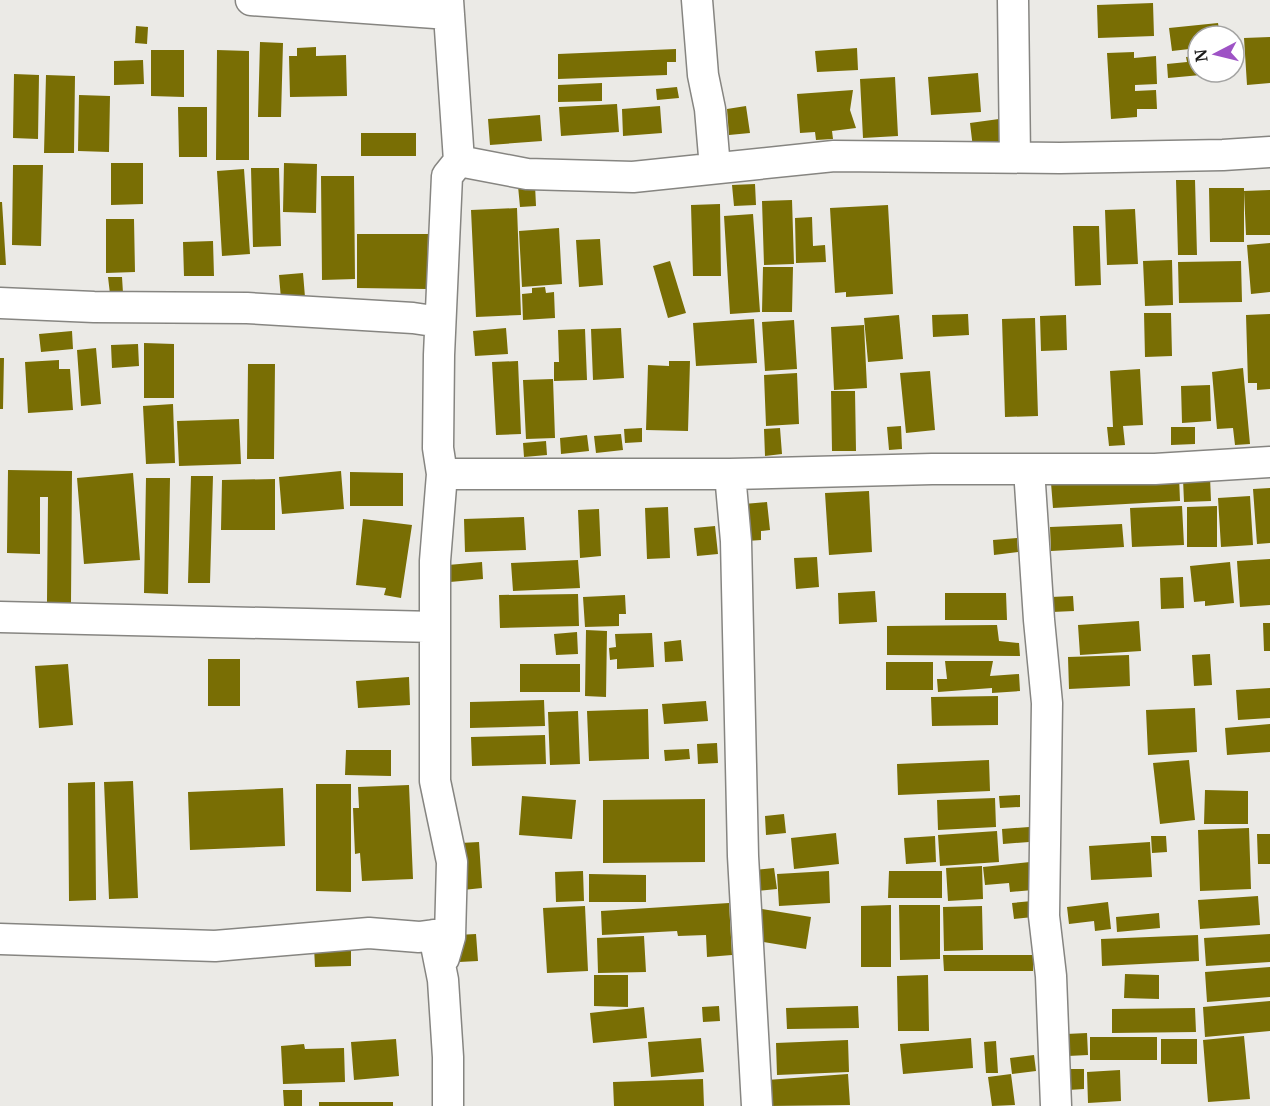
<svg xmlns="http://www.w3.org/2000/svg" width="1270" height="1106" font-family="Merriweather,serif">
<rect width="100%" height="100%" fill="#ebeae6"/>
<path fill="#796e04" d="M1153,3l1,33 -56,2 -1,-33z
M1218,23l2,13h-22v12l-26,3 -3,-23z
M136,26l12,1 -1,17 -12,-1z
M1270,37v46l-23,2 -3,-47z
M260,42l23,1 -2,74h-23z
M316,47v9l30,-1 1,41 -57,1 -1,-41h8v-8z
M857,48l1,22 -41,2 -2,-21z
M676,49v13h-9v13l-109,4v-25z
M151,50h33v47l-33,-1z
M217,50l32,1v109h-33z
M1134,52v6l22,-2 1,28 -22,1v6l21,-1 1,19h-20v8l-26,2 -4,-66z
M1198,56v16h14v2l-44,4 -1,-14 20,-2 -1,-5z
M143,60l1,24 -30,1v-24z
M978,73l3,39 -50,3 -3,-38z
M14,74l25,1 -1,64 -25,-1z
M46,75l29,1 -1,77h-30z
M895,77l3,59 -35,2 -3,-59z
M602,83v18l-44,1v-17z
M677,87l2,11 -22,2 -1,-11z
M853,90l-3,20 6,18 -24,3 1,8 -17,1 -1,-8 -15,1 -3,-39z
M79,95l31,1 -1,56 -31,-1z
M617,104l2,28 -58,4 -2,-29z
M660,106l2,27 -39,3 -1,-27z
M746,106l4,27 -21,2 -2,-26z
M178,107h29v50h-28z
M540,115l2,26 -52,4 -2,-26z
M999,119l4,25 -30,4 -3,-25z
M361,133h55v23h-55z
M111,163h32v41l-32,1z
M284,163l33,1 -1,49 -33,-1z
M13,165h30l-2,81 -29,-1z
M251,168h28l2,78 -28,1z
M244,169l6,85 -28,2 -5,-85z
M321,176h33l1,103 -33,1z
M1176,180h19l2,75h-19z
M755,184l1,21 -22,1 -2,-21z
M535,185l1,21 -16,1 -2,-21z
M1209,188h35v54h-34z
M1270,190v45h-24l-2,-44z
M792,200l2,64 -30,1 -2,-64z
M0,202h2l4,63h-6z
M720,204l1,72h-28l-2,-71z
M888,205l5,89 -47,3v-5l-11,1 -5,-85z
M517,208l4,107 -45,2 -5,-107z
M1135,209l3,55 -31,1 -2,-55z
M753,214l7,98 -30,2 -6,-98z
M812,217l1,29 12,-1 1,17 -30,1 -1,-45z
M106,219h28l1,53 -29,1z
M1073,226h26l2,59 -26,1z
M559,228l3,56 -40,3 -3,-56z
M357,234h71l-1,55 -70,-1z
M600,239l3,46 -24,2 -3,-47z
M213,241l1,35h-30l-1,-34z
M1270,243v49l-19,2 -4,-49z
M1172,260l1,45 -28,1 -2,-45z
M670,261l16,52 -18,5 -15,-52z
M1241,261l1,41 -63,1 -1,-41z
M763,267h30l-1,45h-30z
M303,273l2,24 -24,2 -2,-24z
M108,277h14l1,16 -13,1z
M545,287l1,6 8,-1 1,26 -32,2 -1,-26 10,-1v-5z
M1144,313h27l1,43 -27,1z
M968,314l1,21 -36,2 -1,-22z
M1270,314v75l-13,1v-7h-9l-2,-68z
M899,315l4,44 -35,3 -4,-44z
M1066,315l1,35 -26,1 -1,-35z
M1035,318l3,98 -33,1 -3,-98z
M754,319l3,44 -61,3 -3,-43z
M794,320l3,49 -32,2 -3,-49z
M864,325l3,63 -33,2 -3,-63z
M506,328l2,26 -33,2 -2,-25z
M621,328l3,50 -31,2 -2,-51z
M585,329l2,51 -33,1v-19h5l-1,-32z
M72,331l1,18 -32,3 -2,-18z
M144,343l30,1v54h-30z
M138,344l1,22 -27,2 -1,-23z
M96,348l5,56 -20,2 -4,-56z
M0,358h4l-1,51h-3z
M59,360v9h11l3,41 -45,3 -3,-51z
M518,361l3,73 -25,1 -4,-73z
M669,361h21l-2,70 -42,-1 2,-65 21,1z
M248,364h27l-1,95h-27z
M1243,368l7,76 -15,1 -2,-17 -16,1 -5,-57z
M1140,369l3,56 -20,1 2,19 -16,1 -2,-19h6l-3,-56z
M930,371l5,59 -29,3 -6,-60z
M797,373l2,51 -33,2 -2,-51z
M553,379l2,59 -29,1 -3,-59z
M1210,385l1,36 -29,2 -1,-37z
M831,391h24l1,60h-24z
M173,404l2,59 -29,1 -3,-58z
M239,419l2,45 -62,2 -2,-45z
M901,426l1,23 -13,1 -2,-23z
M1171,427h24v17l-24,1z
M642,428v14l-17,1 -1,-14z
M780,428l2,26 -17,2 -1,-27z
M621,434l2,16 -27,3 -2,-17z
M587,435l2,16 -28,3 -1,-16z
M546,441l1,14 -23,2 -1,-14z
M8,470l64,1 -1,132 -24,-1 1,-105h-8v57l-33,-1z
M341,471l3,38 -62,5 -3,-37z
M350,472l53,1v33h-53z
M133,473l7,87 -56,4 -7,-86z
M191,476h22l-3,107h-22z
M1179,476l1,25 -127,7 -2,-25z
M1210,477l1,24 -27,1 -1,-23z
M146,478h24l-2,116 -24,-1z
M275,479v51h-54l1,-50z
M1270,488v55l-13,1 -4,-55z
M869,491l3,61 -43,3 -4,-62z
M1250,496l3,49 -32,2 -3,-49z
M767,502l3,28 -9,1v9l-14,1 -3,-37z
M1182,506l2,39 -52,2 -2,-39z
M1217,506v41h-30v-40z
M668,507l2,51 -23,1 -2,-51z
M599,509l2,47 -21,2 -2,-48z
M524,517l2,33 -61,2 -1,-33z
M363,519l49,6 -11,73 -17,-3 2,-7 -30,-3z
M1122,524l2,23 -73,4 -1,-24z
M715,526l3,28 -21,2 -3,-28z
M1017,538l1,14 -24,3 -1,-15z
M817,557l2,30 -23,2 -2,-31z
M1270,559v46l-30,2 -3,-46z
M578,560l2,28 -67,3 -2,-28z
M482,562l1,17 -33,3 -2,-17z
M1230,562l4,41 -29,3v-5l-11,1 -4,-36z
M1183,577l1,31 -23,1 -1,-31z
M875,591l2,31 -38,2 -1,-31z
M945,593h61l1,27h-62z
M578,594l1,32 -79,2 -1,-33z
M625,595l1,19h-7v12l-34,1 -2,-30z
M1073,596l1,15 -22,1 -1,-15z
M1139,621l2,30 -61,4 -2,-30z
M1263,623h7v28h-6z
M997,625l2,16 20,2 1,13 -133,-1v-29z
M586,630l21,1 -1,66 -21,-1z
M577,632l1,22 -22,1 -2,-21z
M652,633l2,34 -37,2v-10l-7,1 -1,-12 7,-1 -1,-13z
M681,640l2,21 -18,1 -1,-20z
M1210,654l2,31 -18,1 -2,-31z
M1129,655l1,31 -61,3 -1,-32z
M208,659h32v47h-32z
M945,661h48l-3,15 29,-2 1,17 -28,2v-5l-54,4 -1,-13h10z
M886,662h47v28h-47z
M68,664l5,61 -34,3 -4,-62z
M520,664h60v28h-60z
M409,677l1,28 -52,3 -2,-27z
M1270,688v30l-32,2 -2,-30z
M998,696v29l-66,1 -1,-29z
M544,700l1,26 -75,2v-26z
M706,701l2,20 -44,3 -2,-20z
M1195,708l2,44 -49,3 -2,-45z
M648,709l1,50 -60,2 -2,-50z
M578,711l2,53 -30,1 -2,-53z
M1270,724v28l-43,3 -2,-27z
M545,735l1,29 -74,2 -1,-29z
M717,743l1,20 -20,1 -1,-20z
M689,749l1,10 -25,2 -1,-11z
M346,750h45v26l-46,-1z
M989,760l1,31 -92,4 -1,-31z
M1189,760l6,60 -35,4 -7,-61z
M133,781l5,117 -29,1 -5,-117z
M95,782l1,118 -27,1 -1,-118z
M316,784h35v108l-35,-1z
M409,785l4,94 -51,2 -2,-28 -5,1 -2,-46h6l-1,-21z
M283,788l2,58 -95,4 -2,-58z
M1205,790l43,1v33h-44z
M1020,795v12l-20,1 -1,-12z
M522,796l54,4 -4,39 -53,-4z
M995,798l1,29 -58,3 -1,-30z
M705,799v63l-102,1v-63z
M784,814l2,19 -20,2 -1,-19z
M1029,827v15l-26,2 -1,-15z
M1249,828l2,61 -51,2 -2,-61z
M997,831l2,31 -59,4 -2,-31z
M836,833l3,31 -45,5 -3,-31z
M1257,834h13v30h-12z
M935,836l1,26 -30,2 -2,-26z
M1151,836h15l1,16 -15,1z
M479,842l3,46 -19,2 -3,-47z
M1150,842l2,35 -61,3 -2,-34z
M1030,862l3,28 -23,2 -1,-9 -24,2 -2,-18z
M982,866l1,33 -35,2 -2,-33z
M774,868l3,21 -19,2 -3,-21z
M583,871l1,30 -28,1 -1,-30z
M829,871l1,32 -51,3 -2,-32z
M889,871h53v27h-54z
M589,874l57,1v27h-57z
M1258,896l2,29 -60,4 -2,-29z
M1032,901l1,16 -19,2 -2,-16z
M1108,902l3,27 -16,2 -1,-10 -25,3 -2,-17z
M729,903l3,52 -25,2 -1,-22 -28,1 -1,-5 -75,4 -1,-24z
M891,905v62h-30v-61z
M899,905h41v54l-40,1z
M585,906l3,65 -41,2 -4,-65z
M982,906l1,44 -39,1 -1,-44z
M762,909l49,8 -5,32 -49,-8z
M1159,913l1,15 -43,4 -1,-15z
M476,934l2,27 -19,1 -2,-27z
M1270,934v28l-64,4 -2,-28z
M1198,935l1,26 -97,5 -1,-27z
M644,936l2,36 -48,1 -1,-35z
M351,946v20l-36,1 -1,-20z
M943,955h90v16h-89z
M1270,967v30l-63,5 -2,-30z
M1125,974l34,1v24l-35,-1z
M594,975h34v32l-34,-1z
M928,975l1,56h-31l-1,-55z
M1270,1001v30l-65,6 -2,-30z
M719,1006l1,15 -17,1 -1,-15z
M858,1006l1,22 -72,1 -1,-21z
M644,1007l3,31 -54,5 -3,-30z
M1195,1008l1,24 -84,1v-24z
M1087,1033l1,22 -20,1 -2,-22z
M1244,1036l6,63 -42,3 -5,-62z
M1090,1037h67v23h-67z
M701,1038l3,34 -53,5 -3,-35z
M971,1038l2,30 -70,6 -3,-30z
M396,1039l3,37 -45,4 -3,-38z
M1161,1039h36v25h-36z
M848,1040l1,32 -72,3 -1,-32z
M996,1041l2,32h-12l-2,-31z
M304,1044l1,5 39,-1 1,34 -62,2 -2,-38z
M1034,1055l2,16 -24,3 -2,-16z
M1068,1069h16v20l-16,1z
M1120,1070l1,31 -33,2 -1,-31z
M848,1074l2,31 -81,1 -2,-26z
M1011,1074l4,31 -23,1 -4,-29z
M703,1079l1,27h-90l-1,-24z
M283,1090h19v16h-18z
M319,1102h74v4h-74z"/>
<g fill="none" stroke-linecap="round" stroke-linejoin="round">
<g stroke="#868581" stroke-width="33">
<path id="street" d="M251,0l198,14
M697,0l6,75 7,34 5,59
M1013,0l2,157
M459,161l68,13 106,3 201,-21 226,2 163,-3 47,-3
M0,303l94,4 153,1 166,10 27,4
M1029,469l10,151 8,83 -3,213 7,60 5,130
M442,474h288l202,-5h223l115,-7
M730,474l6,67 7,315 14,250
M0,617l435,10
M434,935l10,23 6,-21 2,-75 -17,-81v-220l7,-87 -4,-26 1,-93 8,-179 12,-15 -11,-161
M0,939l215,7 154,-13 50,4 15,-2 9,45 5,77v49"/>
</g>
<use href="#street" stroke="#fff" stroke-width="30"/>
</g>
<g transform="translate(1216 54) rotate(263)"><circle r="28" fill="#ffffff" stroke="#a4a4a3" stroke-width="1.5"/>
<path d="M0-4.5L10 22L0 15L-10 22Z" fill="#9e53c5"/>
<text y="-9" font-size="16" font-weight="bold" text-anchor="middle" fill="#1b1b1a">N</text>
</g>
</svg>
